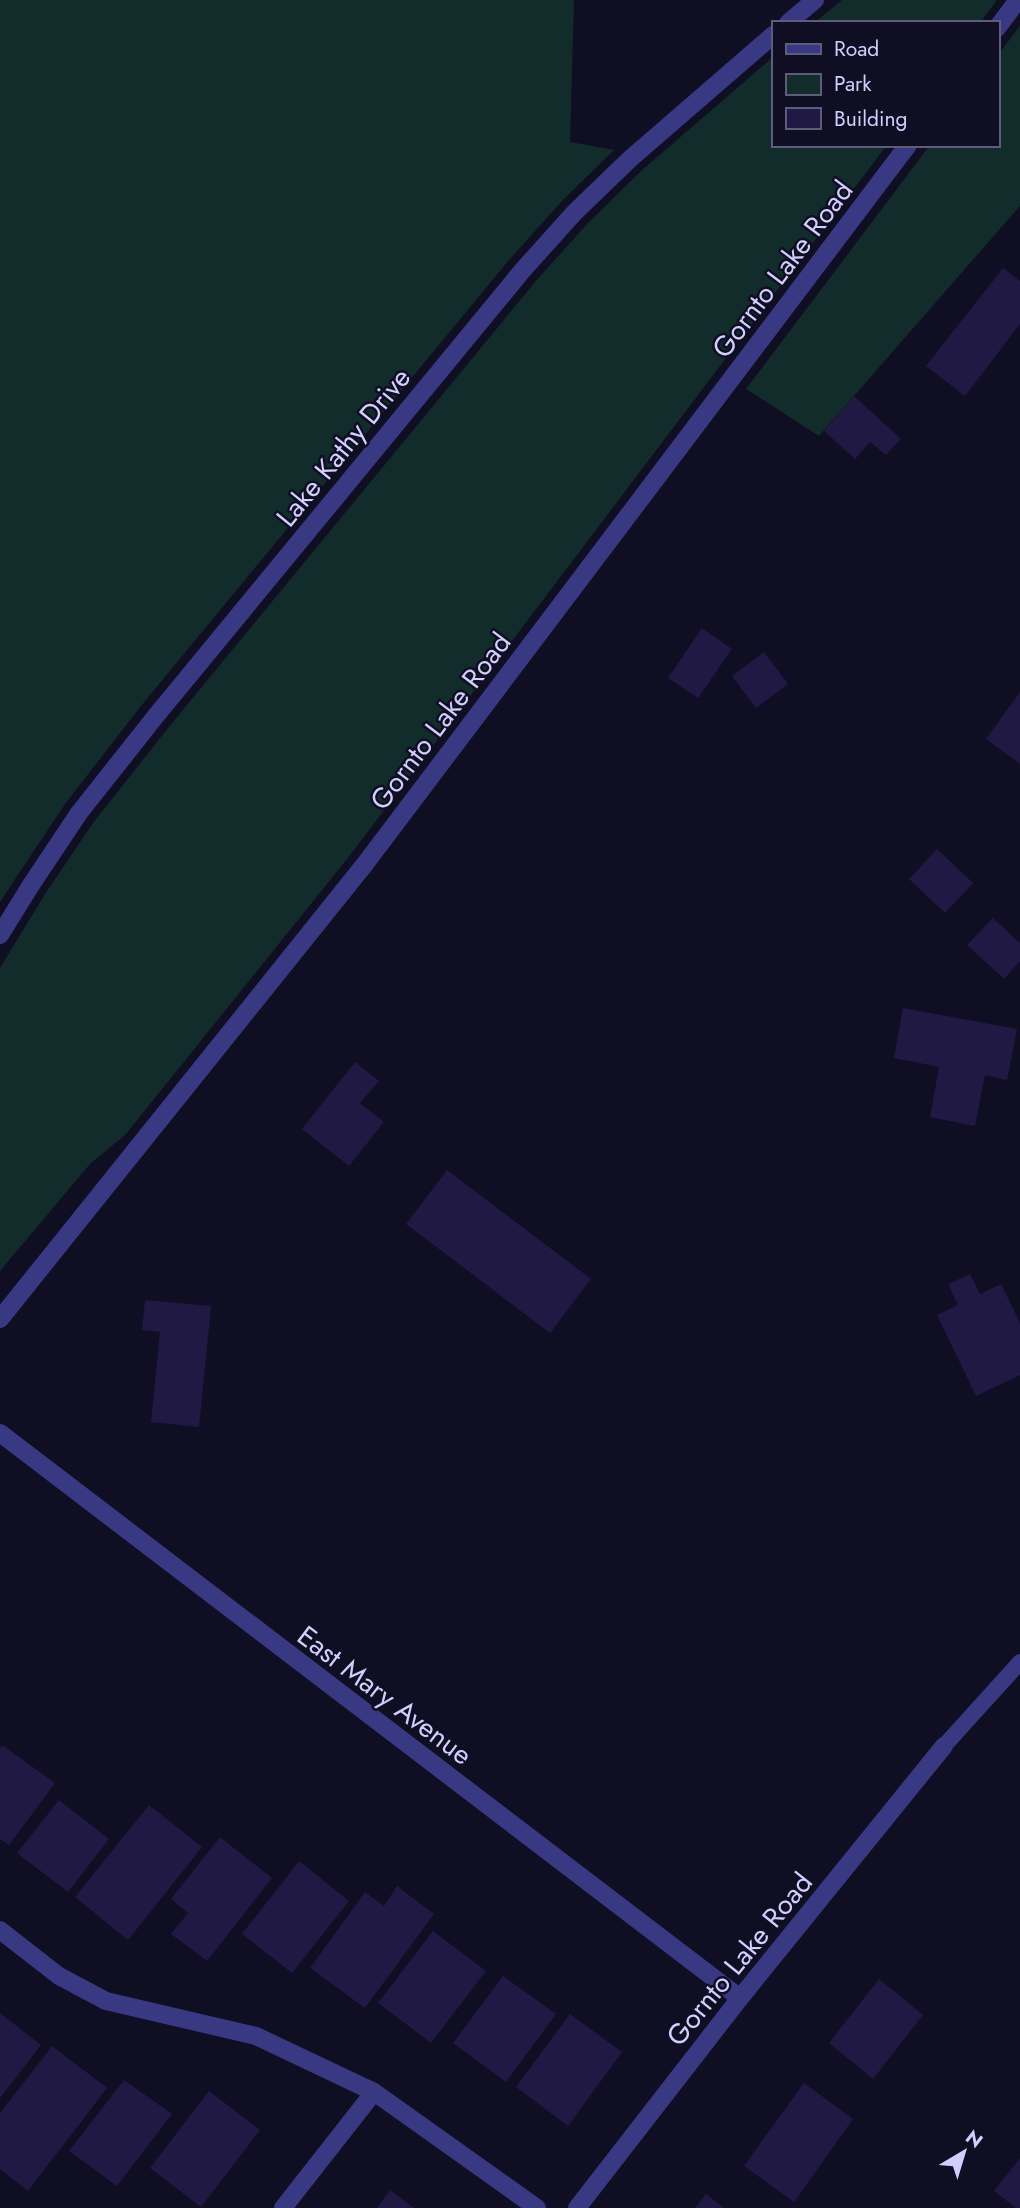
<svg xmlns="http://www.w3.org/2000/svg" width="1020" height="2208" font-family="Jost,sans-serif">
<rect width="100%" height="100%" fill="#100e23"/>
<path fill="#112c2a" d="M0,0h574l-4,142 44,8 -52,51 -53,59 -368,446 -76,98 -65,98z
M842,0h155l-17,23h-166z
M1020,26v180l-201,230 -73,-47 184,-244h67v-89z
M773,57v88h114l-536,709 -225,280 -36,30 -90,107v-303l45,-74 48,-71 75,-95 367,-446 51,-57 55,-54z"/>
<path fill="#201944" d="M1003,268l17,13v43l-55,72 -39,-30z
M854,396l47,43 -15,16 -16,-13 -15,17 -31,-28z
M702,628l30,21 -34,49 -30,-20z
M764,652l24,32 -32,24 -24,-32z
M1020,692v72l-34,-25z
M937,849l36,34 -28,30 -36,-34z
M993,918l27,25v18l-16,18 -37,-34z
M903,1008l114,21 -10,51 -22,-5 -10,51 -45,-9 9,-50 -45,-9z
M355,1062l24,19 -19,22 24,19 -35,44 -47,-37z
M447,1170l144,109 -41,54 -144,-109z
M970,1274l10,20 21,-10 19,39v52l-44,21 -39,-81 21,-10 -10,-21z
M145,1300l66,6 -12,121 -48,-5 9,-90 -18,-2z
M2,1745l53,38 -46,62 -9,-6v-90z
M59,1800l50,39 -41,53 -51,-39z
M149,1805l53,42 -74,93 -53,-43z
M220,1837l52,41 -65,83 -36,-27 17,-21 -17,-14z
M299,1861l50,40 -57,72 -50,-39z
M397,1886l37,28 -69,94 -55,-40 55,-76 19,14z
M433,1931l53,40 -55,72 -53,-40z
M503,1976l53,38 -50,68 -53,-39z
M879,1979l44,36 -50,64 -44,-36z
M0,2013l41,32 -41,53z
M570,2014l52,38 -54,74 -52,-39z
M52,2046l55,42 -79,103 -28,-22v-56z
M124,2080l48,34 -55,72 -48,-35z
M804,2083l49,36 -59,83 -50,-36z
M209,2091l51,39 -59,77 -51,-39z
M1020,2158v50h-4l-22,-17z
M390,2190l24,18h-37z
M706,2194l18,14h-29z"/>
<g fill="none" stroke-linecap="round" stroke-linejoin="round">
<path stroke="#383982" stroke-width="16" d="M944,1746l76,-84"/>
<path stroke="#383982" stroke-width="18" d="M788,23l27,-23
M997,28l21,-28
M0,935l31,-50 48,-72 76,-96 367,-446 52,-58 56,-54 143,-124
M0,1319l365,-455 543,-719
M0,1433l740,565
M0,1930l59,46 47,25 150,35 118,56 163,116
M283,2208l91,-116
M577,2208l163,-210 204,-252"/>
</g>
<g text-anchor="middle" stroke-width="5" stroke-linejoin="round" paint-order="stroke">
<g font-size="28" fill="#d2cfff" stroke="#100e23">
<text transform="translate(782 269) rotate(-53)" y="10">Gornto Lake Road</text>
<text transform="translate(343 447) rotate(-51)" y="10">Lake Kathy Drive</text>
<text transform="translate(440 721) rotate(-53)" y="10">Gornto Lake Road</text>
<text transform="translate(385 1695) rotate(37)" y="10">East Mary Avenue</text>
<text transform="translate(739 1959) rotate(-51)" y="10">Gornto Lake Road</text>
</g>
</g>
<rect x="772" y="21" width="228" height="126" fill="#100e23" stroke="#5e5b7b" stroke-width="2"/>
<rect x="786" y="44" width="35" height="10" fill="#383982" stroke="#5e5b7b" stroke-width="2"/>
<text x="834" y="56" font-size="21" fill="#d2cfff">Road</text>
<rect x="786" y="74" width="35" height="21" fill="#112c2a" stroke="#5e5b7b" stroke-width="2"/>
<text x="834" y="91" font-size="21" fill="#d2cfff">Park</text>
<rect x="786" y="108" width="35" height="21" fill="#201944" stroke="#5e5b7b" stroke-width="2"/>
<text x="834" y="126" font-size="21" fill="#d2cfff">Building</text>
<g transform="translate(964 2152) rotate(38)" stroke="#100e23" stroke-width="5" paint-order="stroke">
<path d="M0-5L12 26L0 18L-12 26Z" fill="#d2cfff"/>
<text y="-10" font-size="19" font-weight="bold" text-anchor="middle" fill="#d2cfff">N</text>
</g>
</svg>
